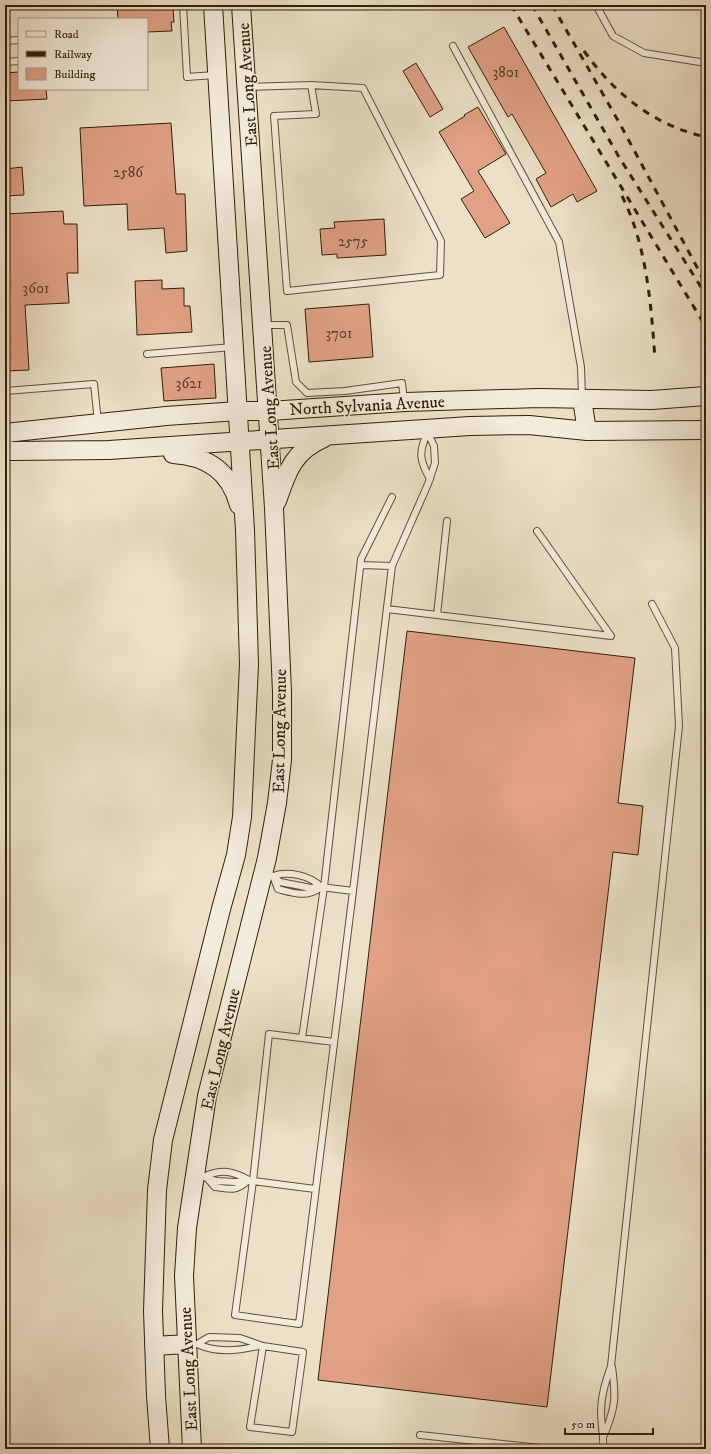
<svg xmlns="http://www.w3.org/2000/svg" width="711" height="1454" font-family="'IM FELL DW Pica',serif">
<rect width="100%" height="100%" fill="#ece1c8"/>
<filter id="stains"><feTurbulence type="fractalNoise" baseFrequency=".005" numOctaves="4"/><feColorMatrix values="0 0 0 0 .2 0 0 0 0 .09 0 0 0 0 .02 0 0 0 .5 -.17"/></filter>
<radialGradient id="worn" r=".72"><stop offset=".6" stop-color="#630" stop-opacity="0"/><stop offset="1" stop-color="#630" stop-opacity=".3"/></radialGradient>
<path fill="#e1a186" stroke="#2f1f07" d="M117,5h53v3h3l1,14h-3l1,9 -25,1v-13h-29z
M504,27l93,164 -20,11 -4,-8 -22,13 -15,-28 10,-6 -34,-59 -4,3 -40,-70z
M416,63l27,46 -13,8 -27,-46z
M19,72v17h27l1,10 -42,2v-28z
M478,107l28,47 -28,17 32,52 -25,15 -24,-39 13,-8 -35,-59 26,-16 -1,-1z
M171,123l5,71h9l2,57 -21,2 -2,-25 -36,2 -1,-26 -43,2 -4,-78z
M22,167l2,28 -19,1v-27z
M63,211l1,13h13l1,49h-11l2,30 -44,2 4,65 -24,1v-157z
M384,219l2,36 -49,3v-4l-15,1 -2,-26 15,-1 -1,-6z
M162,280v9l22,-1v18h6l2,26 -55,3 -2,-54z
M369,304l4,53 -64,5 -4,-53z
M214,364l2,34 -52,3 -3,-33z
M407,631l228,27 -17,145 25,3 -5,49 -25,-3 -66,555 -229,-27z"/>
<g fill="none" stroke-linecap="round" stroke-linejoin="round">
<g stroke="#5e5037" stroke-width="8">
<path id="service" d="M183,5l4,72 28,-2
M596,5l17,31 31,17 62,10
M5,41l14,-1
M453,46l106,196 22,125 1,30
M5,62l14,-1
M248,87l63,-2 5,29 -42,2 13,175 153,-16 1,-34 -78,-153 -52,-3
M263,325h24l9,57 11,11 38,-2 57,-8 2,17
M147,354l86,-7
M5,391l89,-7 4,38
M427,434c-9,19 -7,27 3,45
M361,565l31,1
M387,609l224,27 -74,-105
M437,615l10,-94
M264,874l9,2 7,6 31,6 10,-1 32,4 -54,433 -64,-9 18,-134 16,-147 65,8
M273,876l5,13c15,4 28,9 42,-1
M273,876c15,-5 37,-1 48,11
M353,891l39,-325 36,-82 7,-21 -1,-17 -7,-15
M302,1038l22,-151 37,-328 31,-62
M197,1175l20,6 18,1 18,-1 62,8
M205,1176c18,-7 27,-5 44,4
M206,1177l9,10c15,2 20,5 33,-6
M189,1344h8l12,-7 31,1 23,8 40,6 -11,80 -42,-5 13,-81
M197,1344c20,9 40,7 61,2
M420,1435l129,14
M604,1435c12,-28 12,-39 8,-68
M603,1449c1,-13 -2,-25 -2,-38 0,-16 5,-30 10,-45l68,-640 -4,-78 -23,-44"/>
</g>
<g stroke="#2f1f07" stroke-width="20">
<path id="secondary" d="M582,399l5,32
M5,433l161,-17 72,-5h31l136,-9 134,-4 113,2 54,-4
M5,449l6,2 98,-1 361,-24 59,-1 58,6 119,-1
M173,454c34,2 57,17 66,51
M277,501c10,-29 16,-50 47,-63
M154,1346l33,-2
M160,1449l-4,-53 -3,-85 4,-121 6,-50 58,-231 15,-54 6,-38 7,-153 -4,-134 -32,-525
M192,1449l-8,-173 3,-48 20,-132 60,-238 10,-55 5,-43v-68l-8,-184 -33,-503"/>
</g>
<use href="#service" stroke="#f3ecdb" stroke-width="6"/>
<use href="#secondary" stroke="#f3ecdb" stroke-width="18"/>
<path stroke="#2f1f07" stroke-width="3" stroke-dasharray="7 7" stroke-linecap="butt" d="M511,5l195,322
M532,5l87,152 87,138
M552,5l68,119 86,160
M584,51c31,43 69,74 122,86
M622,196c25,50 29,108 33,163"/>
</g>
<g text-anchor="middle" stroke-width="3" stroke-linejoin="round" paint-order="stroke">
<g font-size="15" fill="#5c4027">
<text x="506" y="77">3801</text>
<text x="128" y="177">2586</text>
<text x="353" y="246">2575</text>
<text x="36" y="293">3601</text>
<text x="339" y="338">3701</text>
<text x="189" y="388">3621</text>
</g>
<g font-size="17" fill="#2f1f07" stroke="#f3ecdb">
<text transform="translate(247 85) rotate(-94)" y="6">East Long Avenue</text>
<text transform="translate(367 405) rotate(-3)" y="6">North Sylvania Avenue</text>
<text transform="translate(269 408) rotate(-94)" y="6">East Long Avenue</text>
<text transform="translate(279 731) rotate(-89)" y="6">East Long Avenue</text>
<text transform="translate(220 1049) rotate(-77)" y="6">East Long Avenue</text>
<text transform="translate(188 1369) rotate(-93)" y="6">East Long Avenue</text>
</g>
</g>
<rect width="711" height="1454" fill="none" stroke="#ece1c8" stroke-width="20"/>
<rect x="6" y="6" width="699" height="1442" fill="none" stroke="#2f1f07" stroke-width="2"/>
<rect x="10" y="10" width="691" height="1434" fill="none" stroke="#2f1f07"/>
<rect x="18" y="18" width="130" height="72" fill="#f3ecdb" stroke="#a59a86"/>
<rect x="26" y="31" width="20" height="6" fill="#f3ecdb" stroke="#a59a86"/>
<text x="54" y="38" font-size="12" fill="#2f1f07">Road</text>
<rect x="26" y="51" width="20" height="6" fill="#2f1f07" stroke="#a59a86"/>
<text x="54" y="58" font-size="12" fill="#2f1f07">Railway</text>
<rect x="26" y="68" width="20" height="12" fill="#e1a186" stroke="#a59a86"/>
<text x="54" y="78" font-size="12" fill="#2f1f07">Building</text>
<path d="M565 1428v6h88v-6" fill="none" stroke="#2f1f07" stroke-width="2"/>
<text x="571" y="1428" font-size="12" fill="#2f1f07" stroke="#f3ecdb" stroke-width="3" paint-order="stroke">50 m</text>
<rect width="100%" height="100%" filter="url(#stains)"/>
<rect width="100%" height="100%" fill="url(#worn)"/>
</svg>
